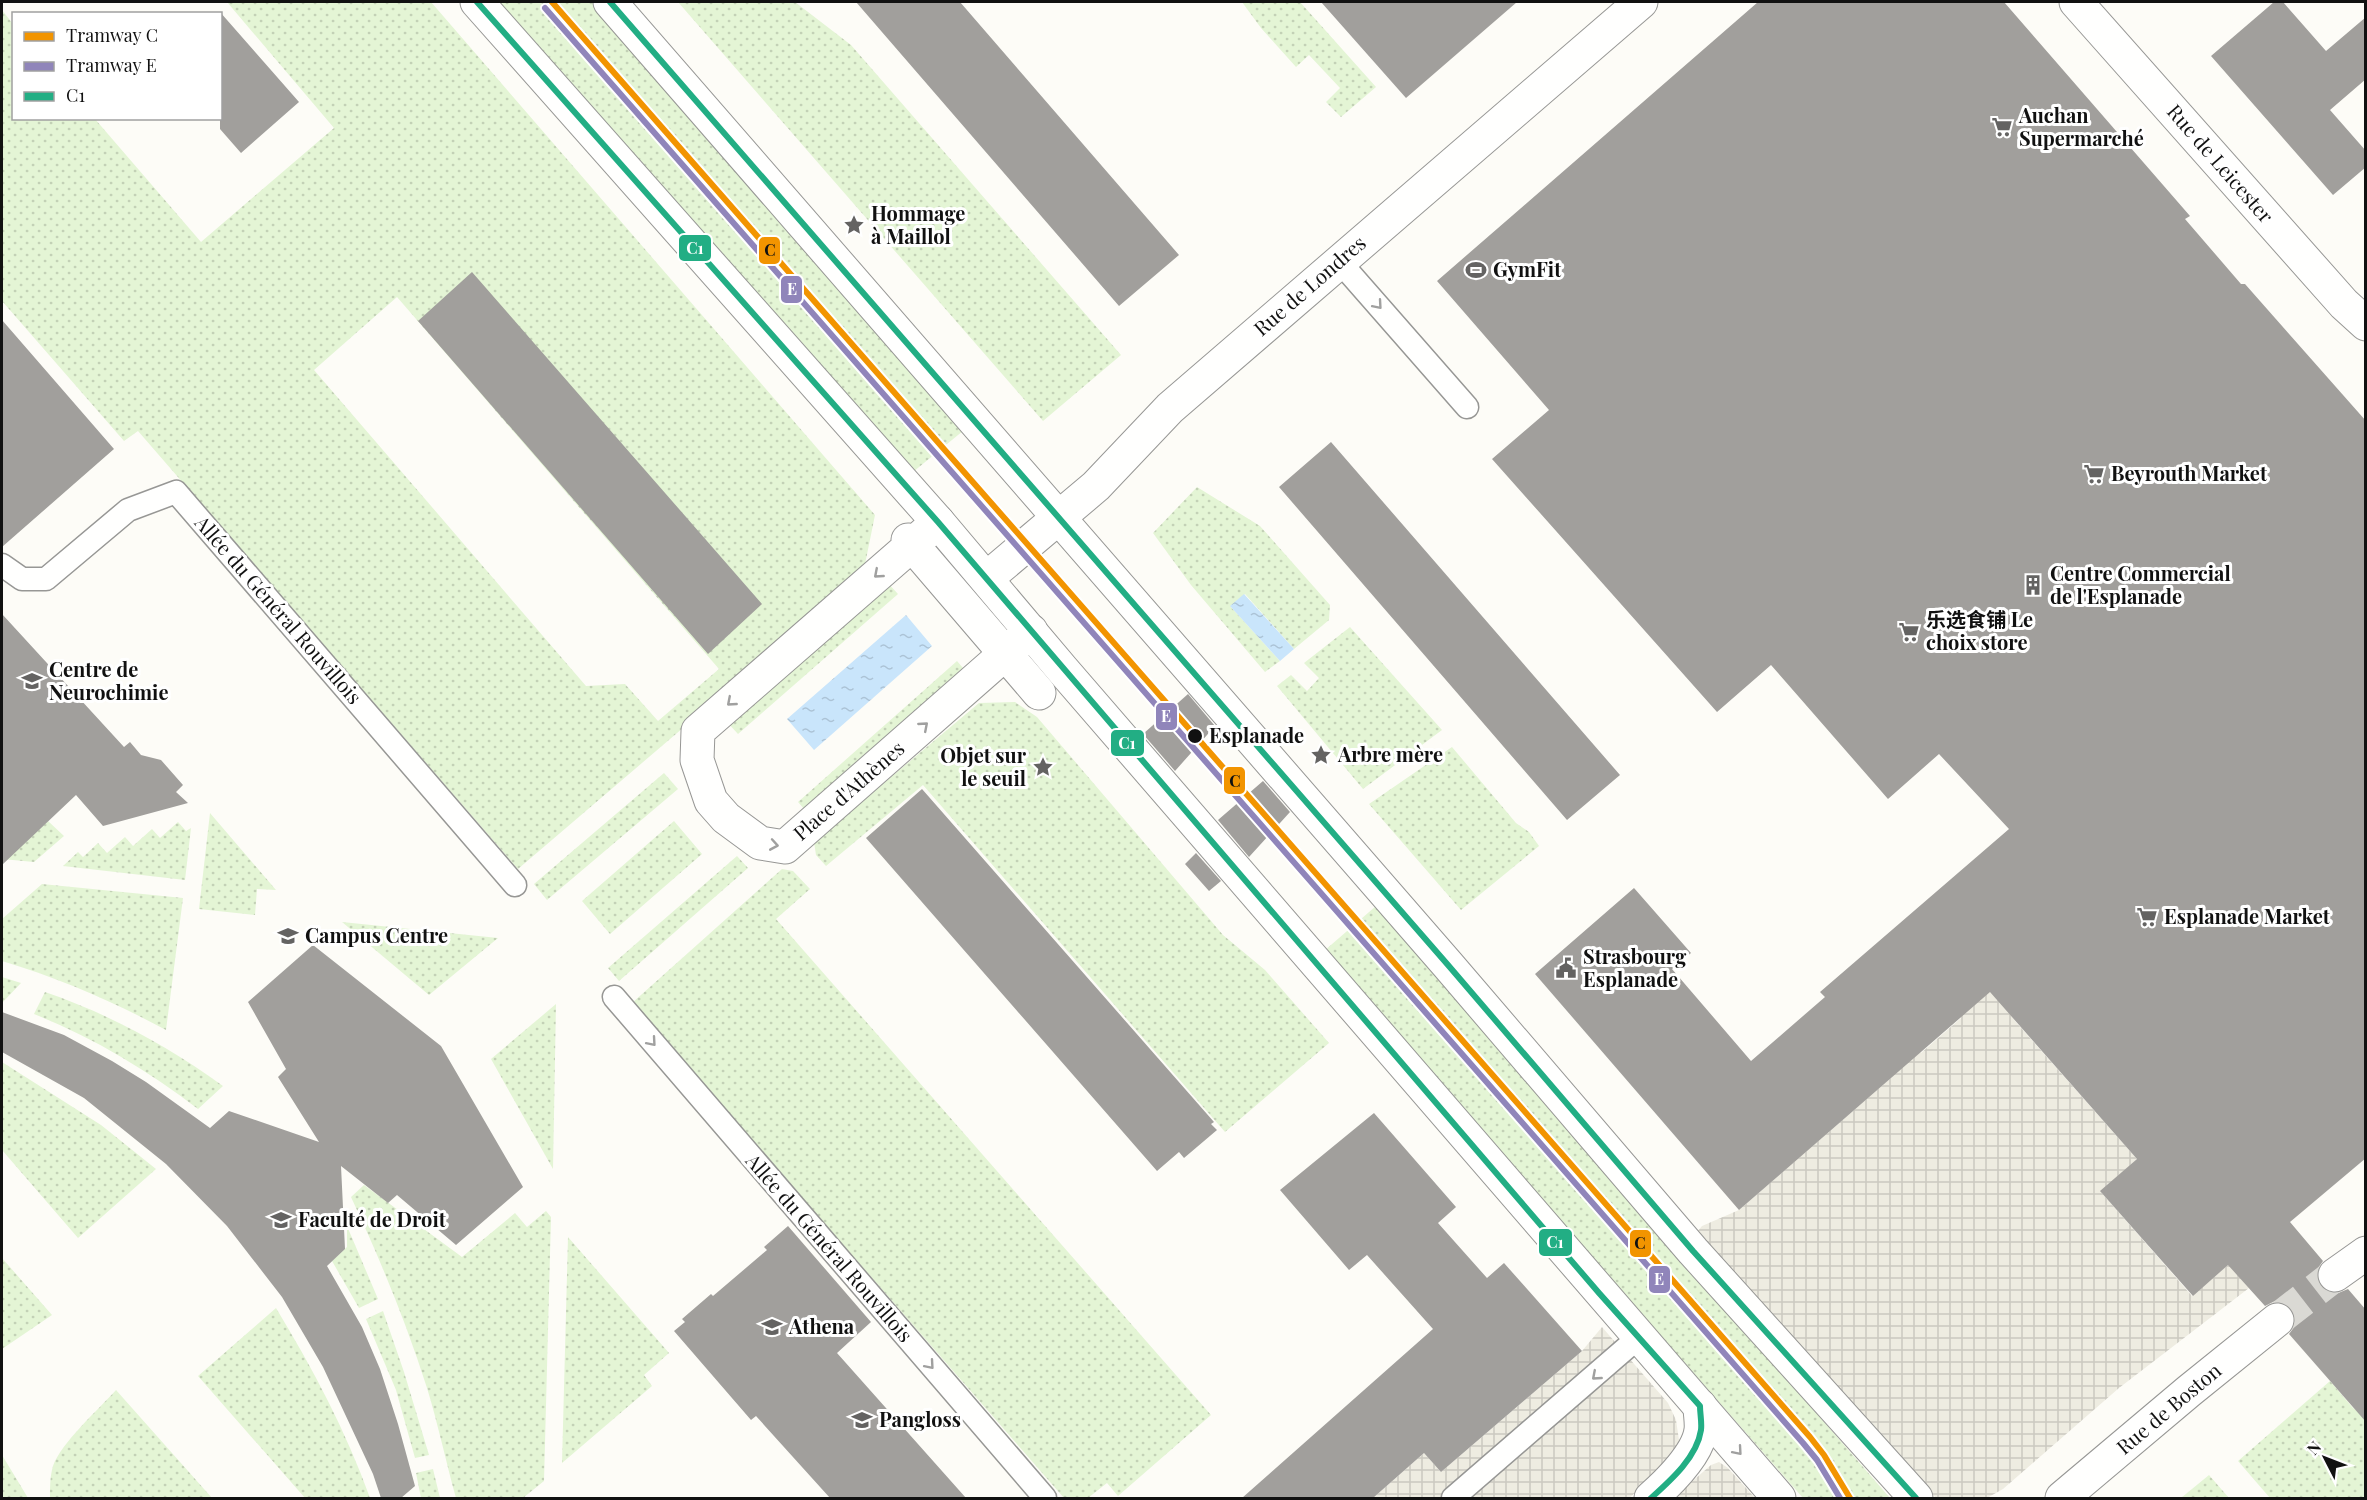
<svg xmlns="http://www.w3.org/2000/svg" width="2367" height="1500" font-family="'Playfair Display','Noto Sans SC',serif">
<defs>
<pattern id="grass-dots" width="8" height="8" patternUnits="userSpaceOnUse" patternTransform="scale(1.5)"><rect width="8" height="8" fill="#e4f5d5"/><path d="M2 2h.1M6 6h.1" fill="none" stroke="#c3d1b6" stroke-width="1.8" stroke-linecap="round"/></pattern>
<pattern id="plaza-grid" width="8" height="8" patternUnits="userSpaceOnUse" patternTransform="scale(1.5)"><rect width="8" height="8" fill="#eeece1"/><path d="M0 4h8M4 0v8" fill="none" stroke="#cbc9c0"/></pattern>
<pattern id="water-ripples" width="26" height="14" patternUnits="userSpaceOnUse" patternTransform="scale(1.5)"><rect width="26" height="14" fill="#c9e5fb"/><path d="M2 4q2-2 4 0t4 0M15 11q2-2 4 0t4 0" fill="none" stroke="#acc3d6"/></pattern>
</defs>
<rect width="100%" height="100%" fill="#fdfcf7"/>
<path fill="url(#grass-dots)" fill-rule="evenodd" d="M227,2h204l444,513 -12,59 -345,295 -380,-438 -14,10 -122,-140v-291l11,14 1,94 81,1 106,123 133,-114zM397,297l322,372 -61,52 -33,-37 -39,2 -272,-316z
M498,2h97l374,424 -56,46z
M678,2h117l56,43 270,310 -78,66z
M1242,2h58l76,85 -35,30 -15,-15 14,-14 -31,-33 -13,12 -35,-39z
M1197,487l63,39 70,79 -1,15 -35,29 -49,-55 -14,13 49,54 -15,11 -74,-87 -38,-52z
M886,581l12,13 -160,140 -12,-13z
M1350,627l92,103 -79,59 -86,-103 14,-11 16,16 12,-13 -15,-15z
M957,661l12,14 -159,141 -12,-14z
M1015,702l22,15 186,218 42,35 64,73 -104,89 -302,-347 -97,81 -10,-11 -2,-13 165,-139z
M1452,747l64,76 13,9 10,14 -78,64 -92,-106z
M664,773l14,16 -131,111 -13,-16z
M210,813l66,77 -19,-1 -2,26 -56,-6z
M48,821l16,15 -30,26 -32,-3v-18l11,13z
M674,821l28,33 -92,80 -28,-33z
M178,822l8,9 5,-3 -6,52 -122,-14 15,-14 5,5 15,-14 9,10 18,-16 8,9 19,-17 8,9z
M737,856l11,12 -129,113 -11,-13z
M782,869l11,2 17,18 -34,30 435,496 -93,81 -11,-13 -19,15h-24l-432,-495z
M42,884l141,14 -17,132c-52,-28 -107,-52 -164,-69v-42z
M1376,906l514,592h-87l-479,-547z
M342,922l156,16 -69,57z
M2,977l19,6 -19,20z
M45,992c64,22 123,54 178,94l-25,23c-51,-39 -104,-71 -164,-95z
M556,1004l-3,165 -62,-110z
M2,1062l99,63 55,44 -78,69 -76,-88z
M364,1185l98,72 53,-44 12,14 19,-16 5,6 -7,264 -21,17h-67c-10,-36 -18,-74 -29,-110 -21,-66 -47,-129 -76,-191z
M347,1226l31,73 -19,9 -27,-47 15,-14z
M568,1237l101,116 -25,22 8,11 -90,77z
M2,1258l50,57 -50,34z
M276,1308c37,61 70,123 94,190h-65l-107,-122z
M383,1311l21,61 25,83 -14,3 -19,-68 -30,-71z
M2330,1381l23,27 12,9v81h-95l-32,-37z
M116,1390l96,108h-162c0,-11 0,-22 3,-32 8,-23 46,-57 63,-76z
M2,1455l26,43h-26z
M433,1469l7,29h-19l-5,-25z
M2209,1475l20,23h-48z"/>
<path fill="url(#plaza-grid)" d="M1981,971l34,50 122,138 -36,33 91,104 37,-32 20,24 -130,100 -116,101 -16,9h-51l-63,-67 -176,-199 5,-6 37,-16 153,-133 -15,-18 29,-25 15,19 40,-35 -14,-17z
M1602,1327l66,76 8,17 3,20 -6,22 -44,36h-256l51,-45 17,19 141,-121z
M1719,1462l9,6 27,30h-82l38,-33z"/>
<path fill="url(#water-ripples)" d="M1244,594l50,55 -14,12 -50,-55z
M906,615l26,31 -118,104 -27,-31z"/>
<path fill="#a19f9c" d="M856,2h104l219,253 -60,51z
M1321,2h196l-111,96z
M1758,2h246l186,214 -5,3 56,65h4l121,137v737l-76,64 33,39 -5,7 -2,8 4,10 8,6 8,2 12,-5 18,21v112l-77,-88 6,-8 1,-8 -5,-10 -8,-6 -8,-1 -10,5 -37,-41 -35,31 -93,-105 37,-32 -147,-167 -251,218 -204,-236 99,-86 57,65 -19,16 79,92 74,-64 -5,-5 189,-163 -70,-75 -51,45 -117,-134 -54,47 -225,-253 57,-49 -112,-129z
M2274,2h9l43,49 40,-34v62l-36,31 36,41v16l-33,28 -122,-139z
M220,12l79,90 -58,51 -21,-24z
M472,272l290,332 -54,50 -290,-333z
M2,320l112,129 -112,98z
M1331,442l289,333 -53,45 -288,-333z
M2,614l122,133 6,-5 11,13 20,5 22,25 -7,7 12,11 -85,23 -27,-31 -74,70z
M1188,694l27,32 -40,45 -32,-37z
M1263,781l27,31 -41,45 -31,-37z
M922,789l292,333 -3,2 6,6 -33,28 -5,-6 -22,19 -291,-333z
M1196,853l25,28 -12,10 -24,-27z
M313,945l128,101 82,141 -67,58 -59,-50 -9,8 -47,-37 4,83 -18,17 35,61 18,42 18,55 17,62 -14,12h-20l-8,-24 -50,-107 -41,-70 -55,-71 -61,-62 -82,-66 -82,-46v-40l62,23 48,26 34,21 64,46 19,-17 90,31 -41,-65 8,-8 -38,-67z
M1374,1113l82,94 -18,16 49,55 17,-15 78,88 -141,121 -17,-19 -51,45h-131l191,-169 -66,-74 -18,15 -69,-80z
M788,1226l83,96 -34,31 129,145h-136l-74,-82 -5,4 -77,-89 11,-9 -3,-3 29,-25 2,2 54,-46 -3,-3z"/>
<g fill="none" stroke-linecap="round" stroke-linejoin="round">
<path stroke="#dad9d4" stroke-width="33" stroke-dasharray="33 16" stroke-linecap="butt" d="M2277,1320l58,-45"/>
<g stroke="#979795" stroke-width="25">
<path id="service" d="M1339,261l128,146
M2,565l20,14h24l82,-69 48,-18 339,393
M614,997l431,501
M1453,1498l186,-161"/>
</g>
<g stroke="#979795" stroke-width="35">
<path id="minor" d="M2076,2l268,302 22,20
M938,522l-240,209 -1,29 14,41 15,17 34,25 25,4 246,-216
M908,540l131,153
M987,578l109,-92 74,-78 471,-406
M1651,1498c17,-15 47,-44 50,-68 1,-7 -1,-16 -1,-24"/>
</g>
<g stroke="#979795" stroke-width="35">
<path id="tertiary" d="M477,2l461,520 124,147 717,829
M610,2l838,963 245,286 223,247
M2335,1275l31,-22
M2062,1498l127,-107 88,-71"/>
</g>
<use href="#service" stroke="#fffffe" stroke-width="22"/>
<use href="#minor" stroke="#fffffe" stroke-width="33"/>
<use href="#tertiary" stroke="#fffffe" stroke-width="33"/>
<g stroke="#fff" stroke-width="10">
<path id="bus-1" d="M477,2l461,520 661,771 101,113c0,8 2,16 1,24 -4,27 -30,50 -50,68
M610,2l838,963 245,286 223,247"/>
</g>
<use href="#bus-1" stroke="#22ae84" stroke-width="6"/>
<g stroke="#fff" stroke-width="10">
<path id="tram-1" d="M552,2l1258,1435 14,18 26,43"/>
</g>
<g stroke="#fff" stroke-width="10">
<path id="tram-2" d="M545,8l1258,1435 14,17 23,38"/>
</g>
<use href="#tram-1" stroke="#f29400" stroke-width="6"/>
<use href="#tram-2" stroke="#9085ba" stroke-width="6"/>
</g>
<defs><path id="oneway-chevron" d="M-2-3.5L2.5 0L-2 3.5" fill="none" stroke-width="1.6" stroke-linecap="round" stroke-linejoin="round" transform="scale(1.5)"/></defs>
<g stroke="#a0a09f">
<use href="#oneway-chevron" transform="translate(1378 305) rotate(49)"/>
<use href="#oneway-chevron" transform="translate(878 574) rotate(139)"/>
<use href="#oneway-chevron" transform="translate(731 702) rotate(139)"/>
<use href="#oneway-chevron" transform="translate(924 726) rotate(-41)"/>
<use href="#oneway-chevron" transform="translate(774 845) rotate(10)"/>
<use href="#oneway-chevron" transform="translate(652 1042) rotate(49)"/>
<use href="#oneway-chevron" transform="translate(930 1365) rotate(49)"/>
<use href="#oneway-chevron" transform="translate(1596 1376) rotate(139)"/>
<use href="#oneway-chevron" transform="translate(1738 1451) rotate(49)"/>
</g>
<defs>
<g id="supermarket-bare" transform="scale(1.62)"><path d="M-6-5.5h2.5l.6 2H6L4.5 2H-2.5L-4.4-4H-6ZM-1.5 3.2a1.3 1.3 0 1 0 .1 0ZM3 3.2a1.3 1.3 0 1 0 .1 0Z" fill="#646362" stroke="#fff" stroke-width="2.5" paint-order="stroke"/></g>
<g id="sight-bare" transform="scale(1.62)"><path d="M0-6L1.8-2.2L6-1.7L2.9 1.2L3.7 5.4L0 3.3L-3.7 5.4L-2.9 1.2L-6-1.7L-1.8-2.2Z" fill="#646362" stroke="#fff" stroke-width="2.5" paint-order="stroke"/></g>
<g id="stadium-bare" transform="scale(1.62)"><path d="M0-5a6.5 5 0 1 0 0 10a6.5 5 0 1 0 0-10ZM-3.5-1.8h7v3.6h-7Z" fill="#646362" stroke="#fff" stroke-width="2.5" paint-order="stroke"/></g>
<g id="building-bare" transform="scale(1.62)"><path d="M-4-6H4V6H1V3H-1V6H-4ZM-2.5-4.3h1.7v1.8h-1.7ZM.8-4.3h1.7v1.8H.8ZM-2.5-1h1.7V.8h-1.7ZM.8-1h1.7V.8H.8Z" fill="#646362" stroke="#fff" stroke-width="2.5" paint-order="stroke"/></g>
<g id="university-bare" transform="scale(1.62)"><path d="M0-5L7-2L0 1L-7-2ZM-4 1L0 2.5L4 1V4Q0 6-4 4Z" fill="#646362" stroke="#fff" stroke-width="2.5" paint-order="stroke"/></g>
<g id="civic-bare" transform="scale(1.62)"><path d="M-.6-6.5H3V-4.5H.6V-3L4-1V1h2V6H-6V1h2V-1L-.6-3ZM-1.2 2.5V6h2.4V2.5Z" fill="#646362" stroke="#fff" stroke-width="2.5" paint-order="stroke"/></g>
</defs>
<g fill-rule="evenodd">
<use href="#supermarket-bare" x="2002" y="127"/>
<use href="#sight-bare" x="854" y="225"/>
<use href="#stadium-bare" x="1476" y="270"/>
<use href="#supermarket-bare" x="2094" y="474"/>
<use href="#building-bare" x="2033" y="585"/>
<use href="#supermarket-bare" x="1909" y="632"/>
<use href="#university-bare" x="32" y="681"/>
<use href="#sight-bare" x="1321" y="755"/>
<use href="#sight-bare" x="1043" y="767"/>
<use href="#supermarket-bare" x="2147" y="917"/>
<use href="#university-bare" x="288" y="936"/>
<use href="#civic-bare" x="1566" y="968"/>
<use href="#university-bare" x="281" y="1220"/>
<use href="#university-bare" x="772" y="1327"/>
<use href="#university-bare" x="862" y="1420"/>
</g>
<circle fill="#111" stroke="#fff" stroke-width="2" cx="1195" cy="736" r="8"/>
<g text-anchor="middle" stroke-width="6" stroke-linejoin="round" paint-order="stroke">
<g font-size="20" font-weight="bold" fill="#111" stroke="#fff" text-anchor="start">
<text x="2019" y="123">Auchan<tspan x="2019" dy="23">Supermarché</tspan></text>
<text x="871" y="221">Hommage<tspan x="871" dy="23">à Maillol</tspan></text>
<text x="1493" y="277">GymFit</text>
<text x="2111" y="481">Beyrouth Market</text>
<text x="2050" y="581">Centre Commercial<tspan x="2050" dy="23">de l'Esplanade</tspan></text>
<text x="1926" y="627">乐选食铺 Le<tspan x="1926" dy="23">choix store</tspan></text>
<text x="49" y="677">Centre de<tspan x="49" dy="23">Neurochimie</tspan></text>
<text x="1338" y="762">Arbre mère</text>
<text x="1026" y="763" text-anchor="end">Objet sur<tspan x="1026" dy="23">le seuil</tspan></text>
<text x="2164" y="924">Esplanade Market</text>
<text x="305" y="943">Campus Centre</text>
<text x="1583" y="964">Strasbourg<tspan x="1583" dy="23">Esplanade</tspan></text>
<text x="298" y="1227">Faculté de Droit</text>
<text x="789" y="1334">Athena</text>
<text x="879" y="1427">Pangloss</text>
</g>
<g font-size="20" fill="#111" stroke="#fff">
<text transform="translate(2220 164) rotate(49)" y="7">Rue de Leicester</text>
<text transform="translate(1310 286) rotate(-41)" y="7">Rue de Londres</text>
<text transform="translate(278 610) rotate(49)" y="7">Allée du Général Rouvillois</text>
<text transform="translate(849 791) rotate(-41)" y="7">Place d'Athènes</text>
<text transform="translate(829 1248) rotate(49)" y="7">Allée du Général Rouvillois</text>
<text transform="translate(2169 1409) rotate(-40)" y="7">Rue de Boston</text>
</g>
<g font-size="20" font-weight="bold" fill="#111" stroke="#fff" text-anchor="start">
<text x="1209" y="743">Esplanade</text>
</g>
</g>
<g stroke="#fff" stroke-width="2">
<rect x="678" y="234" width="34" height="28" rx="6" fill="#22ae84"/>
<rect x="758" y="236" width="23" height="29" rx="6" fill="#f29400"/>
<rect x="780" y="275" width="23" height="29" rx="6" fill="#9085ba"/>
<rect x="1155" y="702" width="23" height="29" rx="6" fill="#9085ba"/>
<rect x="1110" y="729" width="35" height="28" rx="6" fill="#22ae84"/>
<rect x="1223" y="766" width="23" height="29" rx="6" fill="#f29400"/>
<rect x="1538" y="1228" width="35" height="29" rx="6" fill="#22ae84"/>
<rect x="1629" y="1229" width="23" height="29" rx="6" fill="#f29400"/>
<rect x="1648" y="1265" width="23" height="29" rx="6" fill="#9085ba"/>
</g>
<g font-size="16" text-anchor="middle" font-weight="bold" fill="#fff">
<text x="695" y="254">C1</text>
<text x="792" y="295">E</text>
<text x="1166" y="722">E</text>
<text x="1127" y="749">C1</text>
<text x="1555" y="1248">C1</text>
<text x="1659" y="1285">E</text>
</g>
<g font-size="16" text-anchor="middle" font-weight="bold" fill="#111">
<text x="770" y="256">C</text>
<text x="1235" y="787">C</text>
<text x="1640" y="1249">C</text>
</g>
<rect width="2367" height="1500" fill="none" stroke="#111111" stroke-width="6"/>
<rect x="12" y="12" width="210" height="108" fill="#ffffff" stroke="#a0a0a0" stroke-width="1.5"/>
<rect x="24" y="32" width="30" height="9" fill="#f29400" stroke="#a0a0a0" stroke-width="1.5"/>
<text x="66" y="42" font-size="18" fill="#111111">Tramway C</text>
<rect x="24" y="62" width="30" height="9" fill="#9085ba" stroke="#a0a0a0" stroke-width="1.5"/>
<text x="66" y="72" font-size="18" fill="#111111">Tramway E</text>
<rect x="24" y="92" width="30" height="9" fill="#22ae84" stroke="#a0a0a0" stroke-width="1.5"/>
<text x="66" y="102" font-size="18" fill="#111111">C1</text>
<g transform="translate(2325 1458) rotate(312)" stroke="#ffffff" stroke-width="4.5" paint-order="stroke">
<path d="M0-4.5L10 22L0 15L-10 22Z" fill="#111111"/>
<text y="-9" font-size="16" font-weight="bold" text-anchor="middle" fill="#111111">N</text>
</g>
</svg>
